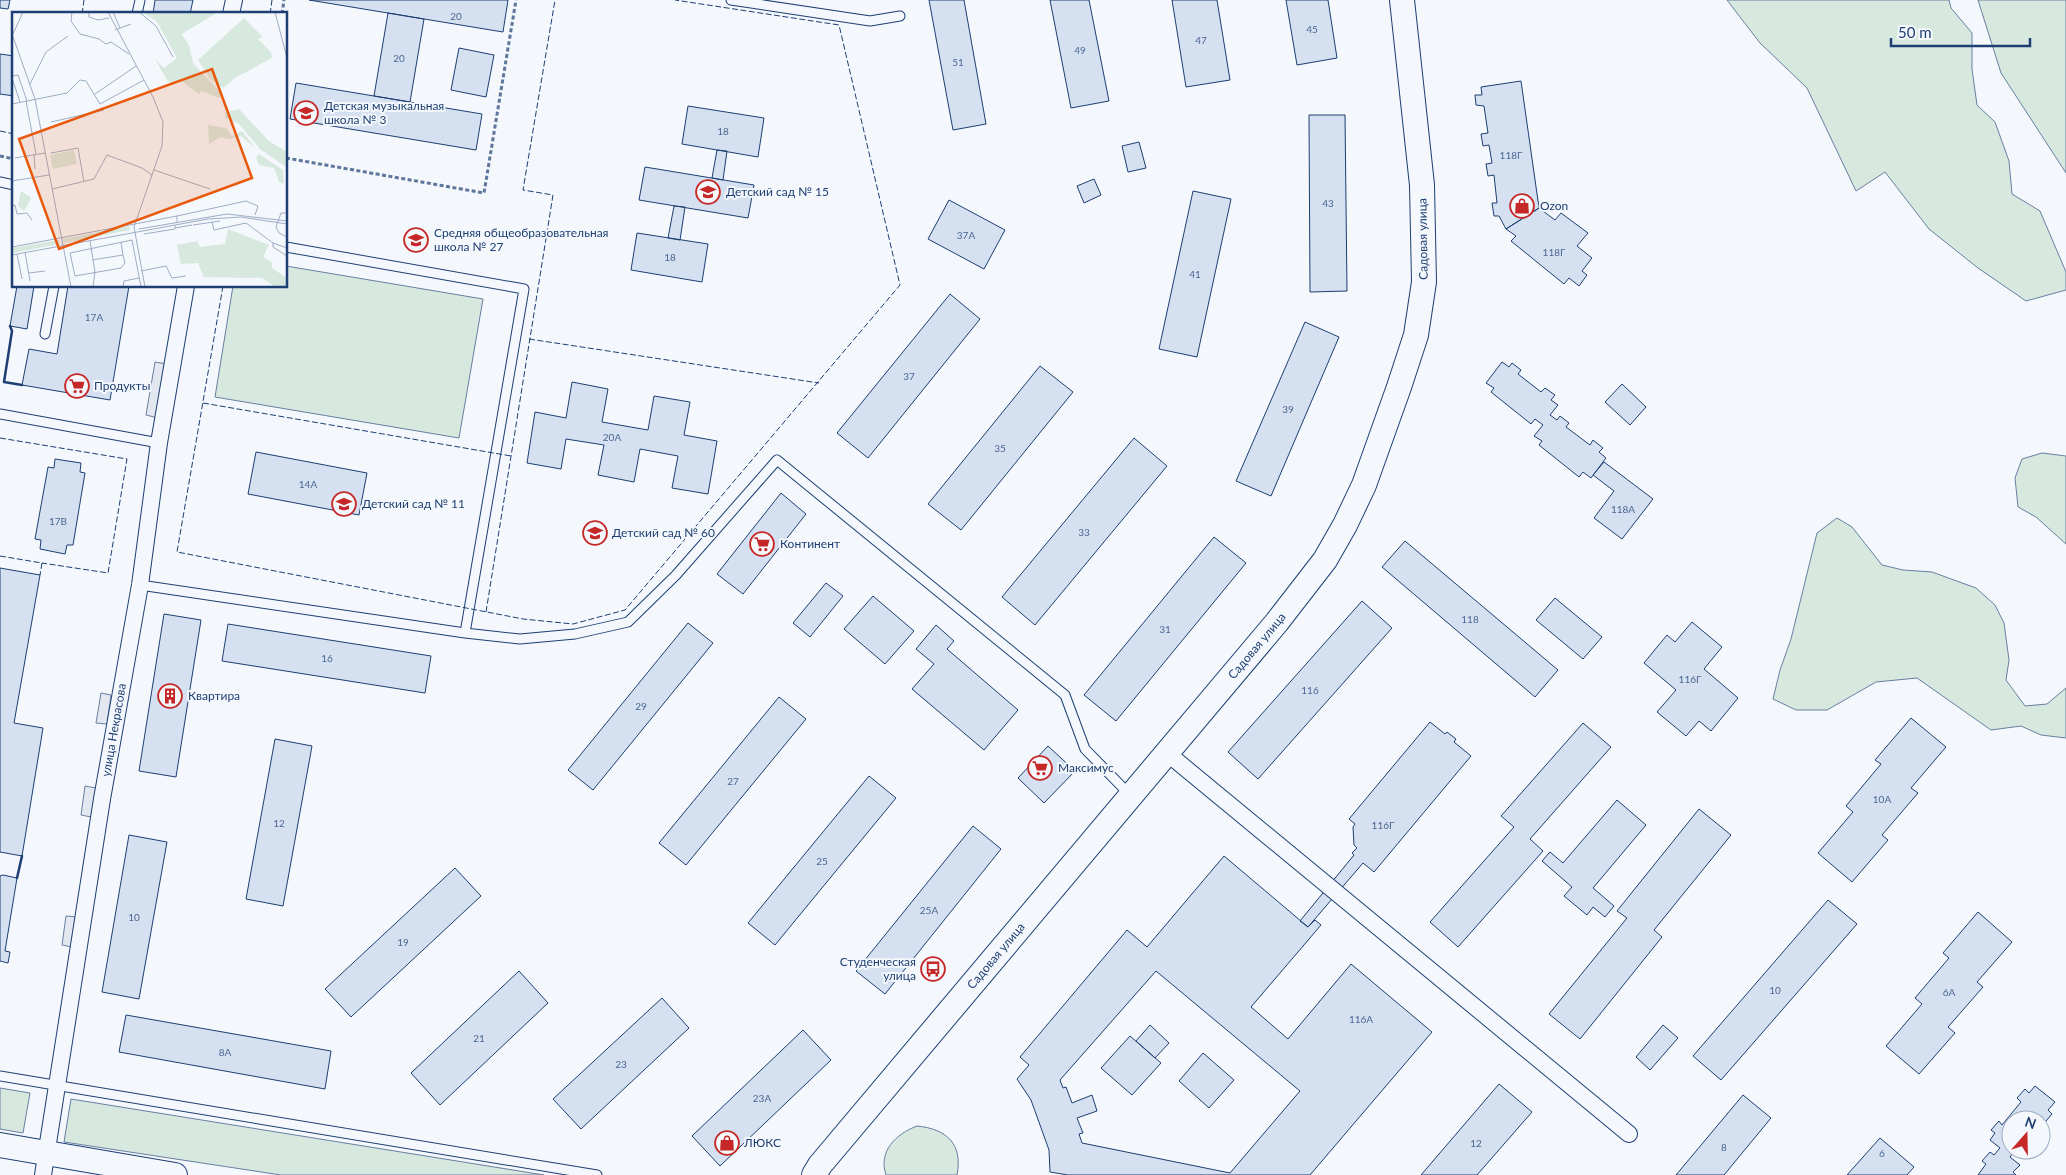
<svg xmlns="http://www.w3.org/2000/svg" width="2066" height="1175" font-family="Lato,sans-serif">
<rect width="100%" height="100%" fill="#f4f7fb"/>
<path fill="#d7e8df" stroke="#687fa3" d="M1727,0h222l2,8 21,25v36l5,36 18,17 14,39 3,33 28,17 26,61v18l-40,11 -48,-33 -49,-39 -44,-57 -29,19 -49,-103 -47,-45z
M1978,0h88v173l-65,-100z
M286,266l197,33 -24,139 -244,-41 18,-111h53z
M2042,453l24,3v88l-30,-27 -18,-10 -3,-29 7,-19z
M1837,518l15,9 30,38 21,5 29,2 44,16 19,17 9,18 5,37 -3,20 19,26 22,-2 19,-16v50l-25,-3 -20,-9 -30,4 -74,-52 -41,4 -49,28h-31l-23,-11 7,-29 11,-31 26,-106z
M0,1088l30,5 -7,40 -23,-4z
M71,1099l473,76h-263l-217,-33z
M917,1126c30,3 46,18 40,49h-71c-8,-24 10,-41 31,-49z"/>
<path fill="#e3e8f0" stroke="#687fa3" d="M155,362l12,2 -9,54 -12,-3z
M101,693l10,2 -4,29 -11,-1z
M85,786l11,2 -5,29 -10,-2z
M66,916l11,1 -5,30 -10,-2z"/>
<path fill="#d5e0f0" stroke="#1d3f73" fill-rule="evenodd" d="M0,0h10l-2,9 -8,-1z
M155,0h38l-3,14h-37z
M309,0h199l-5,32z
M929,0h35l22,124 -33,6z
M1050,0h39l20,101 -38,7z
M1172,0h45l13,80 -44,7z
M1286,0h42l9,58 -40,7z
M388,13l36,6 -14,83 -36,-6z
M459,48l35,7 -8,42 -35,-7z
M0,54l14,2v40l-14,-2z
M1521,81l18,127 -33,21 -7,-13h-5l-2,-13h5l-3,-28 -6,1 -2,-12 6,-1 -3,-18 -6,1 -2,-12 7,-1 -4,-27 -8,-1 -1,-10h7l-1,-8z
M296,83l186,31 -6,36 -186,-31z
M688,106l76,12 -6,39 -76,-13z
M1309,115h36l2,176 -37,1z
M1139,142l7,26 -18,4 -6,-26z
M717,150l10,1 -4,29 -11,-2z
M645,167l109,18 -6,33 -109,-18z
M1094,179l7,16 -17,8 -7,-17z
M1193,191l38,8 -34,158 -38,-8z
M949,200l56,30 -21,39 -56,-30z
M674,206l11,1 -5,33 -12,-2z
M1539,208l16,12 6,-7 27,20 -11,13 15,12 -10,13 5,4 -8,11 -10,-8 -5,6 -53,-43 5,-5 -10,-7z
M637,233l71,11 -6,38 -71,-12z
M17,286h17l-7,43 -17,-3z
M68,286h61l-19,114 -88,-15 7,-36 28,5z
M950,294l30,25 -112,139 -31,-25z
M1305,322l34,15 -68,159 -35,-15z
M1502,362l7,5 3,-4 9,7 -3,4 23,18 4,-4 10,7 -4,5 7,5 -8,10 7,5 3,-4 9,7 -3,4 24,18 3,-5 10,8 -4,4 7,6 -15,20 -8,-6 -4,5 -40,-32 3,-4 -8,-5 9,-11 -8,-6 -4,5 -40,-32 3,-4 -8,-5z
M1040,366l33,26 -112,138 -33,-26z
M572,382l36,7 -6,33 46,8 6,-34 36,6 -6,33 33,6 -9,53 -36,-6 6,-32 -38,-7 -6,33 -36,-7 6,-30 -38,-6 -5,30 -34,-6 8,-51 31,6z
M1622,384l24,23 -16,18 -25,-23z
M1134,438l33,28 -132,159 -33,-28z
M256,452l111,21 -8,42 -111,-21z
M55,459l26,4 -1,9 5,1 -12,72h-6l-2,9 -25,-5 1,-9 -6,-1 13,-72 6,1z
M1604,462l49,37 -31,40 -28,-21 20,-27 -21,-16z
M781,493l25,21 -63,80 -26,-20z
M1214,537l32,26 -130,158 -32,-26z
M1405,541l153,129 -23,27 -153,-130z
M0,568l40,7 -26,148 29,5 -21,128 -22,-4z
M826,583l17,13 -33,41 -17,-14z
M873,596l41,35 -29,33 -41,-35z
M1555,598l47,39 -19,22 -47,-39z
M1362,601l30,27 -134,151 -30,-27z
M164,614l37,6 -25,157 -37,-6z
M1692,622l30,25 -18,22 34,29 -27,33 -12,-10 -13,15 -29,-24 19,-22 -32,-27 23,-28 8,7z
M688,623l25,20 -120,147 -25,-20z
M228,624l203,32 -6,37 -203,-32z
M936,625l18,16 -7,8 71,61 -34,40 -72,-61 22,-25 -18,-15z
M779,697l27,22 -120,146 -27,-22z
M1911,718l35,29 -35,41 7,5 -36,42 6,5 -36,42 -34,-29 35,-41 -7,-6 35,-42 -6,-4z
M1430,722l15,12 2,-2 9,7 -2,3 17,14 -97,116 -11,-9 -55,64 -8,-6 54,-66 -2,-2 5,-5 -3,-3 -1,-18 2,-3 -6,-5z
M1583,723l28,24 -81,92 13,12 -85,96 -28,-25 84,-95 -13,-11z
M275,739l37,7 -29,160 -37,-7z
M1048,746l27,25 -31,32 -26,-25z
M869,776l27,22 -121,147 -27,-22z
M1617,800l29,25 -53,63 21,18 -9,11 -12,-10 -6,8 -23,-19 8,-9 -30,-26 8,-9 13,11z
M1699,809l32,26 -77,95 8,7 -82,102 -31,-25 78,-96 -10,-7z
M973,826l28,23 -116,145 -29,-23z
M129,835l38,7 -28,157 -37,-7z
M1224,856l84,71 7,-7 6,5 -70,82 37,32 63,-75 81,68 -122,143h-242l-18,-3 -1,-22 -18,-50 -14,-21 12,-14 -9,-8 107,-127 20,17zM1156,971l144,120 -70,82 -148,-30 -3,-9 4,-1 -6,-15 20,-7 -5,-16 -20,8 -6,-16 -3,1 -3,-8z
M455,868l26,28 -130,121 -26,-28z
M3,875l14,3 -12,73 5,1 -2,11 -8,-2v-85z
M1828,900l29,24 -136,156 -28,-24z
M1978,912l34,30 -35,40 6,5 -35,40 7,6 -36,41 -33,-28 36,-42 -7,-6 34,-40 -6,-5z
M519,971l29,32 -108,102 -29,-32z
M662,998l27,30 -108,101 -28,-30z
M126,1015l205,36 -6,38 -206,-37z
M1150,1025l19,18 -14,15 -19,-17z
M1663,1025l15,13 -28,32 -14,-13z
M803,1030l28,30 -111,106 -28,-30z
M1130,1036l31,27 -29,32 -31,-27z
M1203,1053l31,27 -25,28 -30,-27z
M1499,1084l33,28 -55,63h-56z
M2035,1086l20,16 -7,8 4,4 -11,13v-7h-30v30h4l-5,7 10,8 -7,7 3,3h-38l8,-11 -4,-3 8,-9 4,3 6,-7 -10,-8 5,-7 -4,-3 8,-9 3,4 19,-23 -4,-4 8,-9 4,4z
M1743,1095l28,23 -47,57h-48z
M1880,1138l34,29 -7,8h-60z"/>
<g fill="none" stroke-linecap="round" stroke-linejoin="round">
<g stroke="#1d3f73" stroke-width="11">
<path id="service" d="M731,0l139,21 30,-5
M137,14l3,-14
M0,182l14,3
M286,247l238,42 -59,344
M45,334l9,-48
M0,414l159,29
M140,585l325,48 55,6 55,-5 53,-12 48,-47 101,-115 288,235 20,54 46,47
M0,1076l597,99"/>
</g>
<g stroke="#1d3f73" stroke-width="18">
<path id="minor" d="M231,14l3,-14
M1167,753l462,381
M43,1175l59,-376 38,-214 19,-142 27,-157"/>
</g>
<g stroke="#1d3f73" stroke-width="26">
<path id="secondary" d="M0,1145l175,30
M814,1175l6,-10 457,-543 48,-62 20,-35 19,-40 35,-98 17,-52 8,-53 -2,-97 -20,-185"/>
</g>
<path stroke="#5e769c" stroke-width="3" stroke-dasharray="4 2.5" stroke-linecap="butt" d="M282,14l2,-14
M0,156l14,3
M286,158l198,35 32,-193"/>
<use href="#service" stroke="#f4f7fb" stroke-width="9"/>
<use href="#minor" stroke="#f4f7fb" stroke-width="16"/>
<use href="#secondary" stroke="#f4f7fb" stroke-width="24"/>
<path stroke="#1d3f73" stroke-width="1" stroke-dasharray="6 2.5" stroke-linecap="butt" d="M82,14l2,-14
M270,14l2,-14
M0,131l14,3
M223,286l-46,266 346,67 50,5 52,-14 275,-325 -61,-260 -164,-25
M529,339l290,44
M203,403l308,53
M0,438l127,21 -19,114 -66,-10
M0,556l42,7 -2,12
M486,612l67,-417 -30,-5 32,-190"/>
<path stroke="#1d3f73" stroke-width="2.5" d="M10,326l2,5 -8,51 18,3
M17,878l5,-22"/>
</g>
<defs>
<g id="school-ring" transform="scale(1.25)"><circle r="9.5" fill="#f4f7fb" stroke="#c62828" stroke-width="1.5"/><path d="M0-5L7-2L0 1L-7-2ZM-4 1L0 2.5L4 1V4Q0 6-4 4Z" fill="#c62828"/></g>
<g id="shop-ring" transform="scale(1.25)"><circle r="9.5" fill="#f4f7fb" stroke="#c62828" stroke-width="1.5"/><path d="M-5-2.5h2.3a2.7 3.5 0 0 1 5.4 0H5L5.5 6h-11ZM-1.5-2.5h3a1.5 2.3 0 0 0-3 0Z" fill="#c62828"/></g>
<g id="supermarket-ring" transform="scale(1.25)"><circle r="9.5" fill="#f4f7fb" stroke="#c62828" stroke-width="1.5"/><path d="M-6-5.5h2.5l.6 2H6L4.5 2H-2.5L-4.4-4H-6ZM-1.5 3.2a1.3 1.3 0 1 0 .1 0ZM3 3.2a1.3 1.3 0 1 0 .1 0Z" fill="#c62828"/></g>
<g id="building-ring" transform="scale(1.25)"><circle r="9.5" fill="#f4f7fb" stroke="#c62828" stroke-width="1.5"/><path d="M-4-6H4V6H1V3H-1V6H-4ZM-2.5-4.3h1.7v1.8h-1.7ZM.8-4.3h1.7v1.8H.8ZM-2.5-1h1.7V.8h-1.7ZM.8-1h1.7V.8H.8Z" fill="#c62828"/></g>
<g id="bus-ring" transform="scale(1.25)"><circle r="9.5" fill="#f4f7fb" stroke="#c62828" stroke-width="1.5"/><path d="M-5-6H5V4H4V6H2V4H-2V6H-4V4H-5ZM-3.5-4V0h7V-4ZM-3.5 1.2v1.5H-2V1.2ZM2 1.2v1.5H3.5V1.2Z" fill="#c62828"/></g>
</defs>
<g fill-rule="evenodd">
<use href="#school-ring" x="306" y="113"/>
<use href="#school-ring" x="708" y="192"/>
<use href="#shop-ring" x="1522" y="206"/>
<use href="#school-ring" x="416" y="240"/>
<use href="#supermarket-ring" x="77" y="386"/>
<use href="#school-ring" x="344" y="504"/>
<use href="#school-ring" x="595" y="533"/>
<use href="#supermarket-ring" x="762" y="544"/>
<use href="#building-ring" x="170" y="696"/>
<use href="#supermarket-ring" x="1040" y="768"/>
<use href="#bus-ring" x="933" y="969"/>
<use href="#shop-ring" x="727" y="1143"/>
</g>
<g text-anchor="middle" stroke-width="4" stroke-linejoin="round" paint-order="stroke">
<g font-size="10" fill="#4b6792">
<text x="456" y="20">20</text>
<text x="1312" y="33">45</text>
<text x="1201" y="44">47</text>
<text x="1080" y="54">49</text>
<text x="399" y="62">20</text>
<text x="958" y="66">51</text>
<text x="723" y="135">18</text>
<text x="1511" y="159">118Г</text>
<text x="1328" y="207">43</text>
<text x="966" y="239">37А</text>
<text x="1554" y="256">118Г</text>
<text x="670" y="261">18</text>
<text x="1195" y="278">41</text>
<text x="94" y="321">17А</text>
<text x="909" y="380">37</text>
<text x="1288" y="413">39</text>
<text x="612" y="441">20А</text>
<text x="1000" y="452">35</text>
<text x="308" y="488">14А</text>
<text x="1623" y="513">118А</text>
<text x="58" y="525">17В</text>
<text x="1084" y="536">33</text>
<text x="1470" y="623">118</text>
<text x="1165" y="633">31</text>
<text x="327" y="662">16</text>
<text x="1690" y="683">116Г</text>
<text x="1310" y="694">116</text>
<text x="641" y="710">29</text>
<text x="733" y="785">27</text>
<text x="1882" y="803">10А</text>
<text x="279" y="827">12</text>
<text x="1383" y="829">116Г</text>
<text x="822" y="865">25</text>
<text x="929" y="914">25А</text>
<text x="134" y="921">10</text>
<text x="403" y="946">19</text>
<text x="1775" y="994">10</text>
<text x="1949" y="996">6А</text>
<text x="1361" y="1023">116А</text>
<text x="479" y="1042">21</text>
<text x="225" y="1056">8А</text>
<text x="621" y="1068">23</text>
<text x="762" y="1102">23А</text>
<text x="1476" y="1147">12</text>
<text x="1724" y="1151">8</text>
<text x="1882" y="1157">6</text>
</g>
<g font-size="12" fill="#1d3f73" stroke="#f4f7fb" text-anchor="start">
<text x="324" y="110">Детская музыкальная<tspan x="324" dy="14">школа № 3</tspan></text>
<text x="726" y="196">Детский сад № 15</text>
<text x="1540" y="210">Ozon</text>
<text x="434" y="237">Средняя общеобразовательная<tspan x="434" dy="14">школа № 27</tspan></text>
<text x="94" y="390">Продукты</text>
<text x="362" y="508">Детский сад № 11</text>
<text x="612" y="537">Детский сад № 60</text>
<text x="780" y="548">Континент</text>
<text x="188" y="700">Квартира</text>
<text x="1058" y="772">Максимус</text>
<text x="916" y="966" text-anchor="end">Студенческая<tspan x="916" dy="14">улица</tspan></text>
<text x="744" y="1147">ЛЮКС</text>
</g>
<g font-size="12" fill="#1d3f73" stroke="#f4f7fb">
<text transform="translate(1423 239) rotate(-91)" y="4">Садовая улица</text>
<text transform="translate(1257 646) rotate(-50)" y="4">Садовая улица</text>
<text transform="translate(114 730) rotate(-80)" y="4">улица Некрасова</text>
<text transform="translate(996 956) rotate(-50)" y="4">Садовая улица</text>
</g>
</g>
<g transform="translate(12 12)">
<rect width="275" height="275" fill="#f4f7fb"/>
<path d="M131,0h75l-36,22 7,12 4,17 30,32 -4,3 -18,-7 -2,3 -19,-14 -9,3 -4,-3 -12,-21 9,9 13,-10 -20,-36zM232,6l19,19 -5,2 13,13 1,6 -37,20 -12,10 -14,-10 -11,-18zM227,97l30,32 18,11 -1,15 -26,-18 -21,-25 -14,-6v-6zM196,113l18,3 6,8 10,-5 14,18 -15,-13 -11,3 -9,-2 -12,7zM62,138l3,14 -24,5 -3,-14zM247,142l24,16 1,14 -5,-2 -5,-14 -15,-3 -3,-7zM9,179l10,7 -7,13 -6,-5 2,-11 -8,1 8,-1zM117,214l1,4 -66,13 -1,-4zM216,217l41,16 -6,12 9,5v6l15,10v9h-11l-14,-9 -58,-1 -6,-14 -17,1 -4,-19 20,-4 3,6 25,-3zM47,228l1,4 -48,9v-5z" fill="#d7e8df"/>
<path fill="none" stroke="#9eadc5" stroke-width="1" d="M60,0l-1,9 9,13 19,5 7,5 5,-2 18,12M77,0v5l9,3 11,-2M96,0l45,85 10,25 -1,24 -28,81 11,60M101,0l7,16M127,0l17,14 17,31M263,0l12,46M103,18l16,-6M0,22l23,65 36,188M1,22l10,-22M0,64l6,-1 9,26M0,66l8,24M18,72l16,-32 22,-16M83,82l41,-28M14,89l10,53M0,92l55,-11 13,-13 6,1 14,23 44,-24M39,110l53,-12M39,141l27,-5 6,34M22,142l1,15M3,146l30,-5M142,158l56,19M0,169l37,-6M40,177l42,-10 13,-24 35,13 10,7M0,194l3,-1 2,9 10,-1 5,7M275,201h-6l-5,14 3,6 8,4M165,210v-6l69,-15 12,5 -3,9M200,210l2,8 32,-7 27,20 14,5M181,213l27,-4M163,216l17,-3M127,217l88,-15 60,7M132,222l31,-5v-4M78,229l5,31 -2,15M261,231v4l14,9M0,235l165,-31M13,240l5,29M5,242l5,25M0,243l196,-36 33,-2 46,7M111,243l2,8 -4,5 -46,8 -5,-23 62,-13 9,47M80,248l31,-5 -2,-13M129,259l25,-5 6,12 14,-2M17,261l16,-2M111,275l1,-6 15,-3"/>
<path fill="#e8590c" fill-opacity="0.15" stroke="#e8590c" stroke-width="2.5" d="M200,57l40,109 -193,71 -40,-110z"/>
<rect width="275" height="275" fill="none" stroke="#1d3f73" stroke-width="2.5"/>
</g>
<g transform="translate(2026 1135) rotate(20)"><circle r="24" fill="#f4f7fb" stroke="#9eadc5"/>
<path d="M0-4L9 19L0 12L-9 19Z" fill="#c62828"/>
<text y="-8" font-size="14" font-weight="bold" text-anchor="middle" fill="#1d3f73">N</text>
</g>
<path d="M1891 38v8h139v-8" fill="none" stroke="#1d3f73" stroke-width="2.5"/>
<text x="1898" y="38" font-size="15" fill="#1d3f73" stroke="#f4f7fb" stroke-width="4" paint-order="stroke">50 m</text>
</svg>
